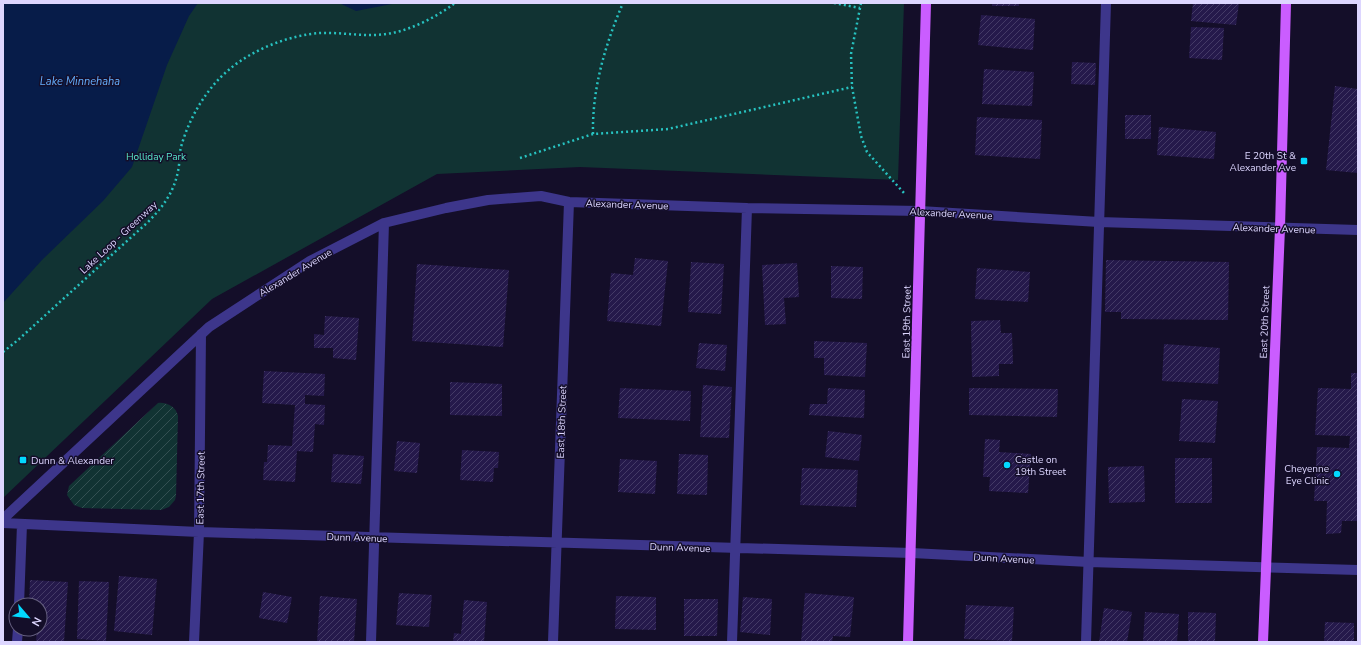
<svg xmlns="http://www.w3.org/2000/svg" width="1361" height="645" font-family="'Nunito Sans',sans-serif">
<defs>
<pattern id="garden-furrows" width="10" height="10" patternUnits="userSpaceOnUse"><rect width="10" height="10" fill="#133"/><path d="M-1 1l2-2M0 10L10 0M9 11l2-2" fill="none" stroke="#335052"/></pattern>
<pattern id="building-hatch" width="6" height="6" patternUnits="userSpaceOnUse"><rect width="6" height="6" fill="#25194b"/><path d="M-1 1l2-2M0 6l6-6M5 7l2-2" fill="none" stroke="#443a66"/></pattern>
</defs>
<rect width="100%" height="100%" fill="#140e29"/>
<path fill="#133" d="M3,3h901l-6,177 -318,-13 -143,7 -225,125 -209,199z"/>
<path fill="url(#garden-furrows)" d="M158,403c9,-1 18,4 20,13l-2,80 -1,4 -6,7 -8,3 -79,-2 -8,-3 -7,-10 2,-9z"/>
<path fill="#071c49" d="M3,3h195l-9,13 -22,49 -35,102 -29,34 -61,59 -39,43z
M339,3h58l-41,8z"/>
<path fill="url(#building-hatch)" d="M992,3h27v3h-27z
M1193,3h46l-3,22 -45,-4z
M981,15l54,4 -2,31 -55,-5z
M1191,27l33,1 -2,32 -33,-2z
M1072,62l24,1 -1,22 -24,-1z
M984,69l50,3 -2,34 -50,-2z
M1335,86l23,3v84l-32,-3z
M1125,115h26v24h-26z
M977,117l65,3 -2,39 -65,-4z
M1159,127l57,5 -2,27 -57,-4z
M635,258l33,3 -7,65 -54,-5 4,-48 22,2z
M1106,260l123,2 -1,58 -107,-1v-7h-16z
M691,262l33,2 -3,50 -33,-2z
M797,263l2,34 -15,1 2,26 -21,1 -3,-60z
M417,264l92,6 -6,77 -91,-6z
M831,266l32,1 -1,32 -31,-1z
M977,268l53,4 -2,30 -53,-3z
M325,316l34,2 -3,42 -23,-2v-10h-19v-14l10,1z
M1000,320l1,13h11l1,31h-14v12l-27,1 -1,-56z
M814,341l53,2 -2,34 -41,-2v-17h-10z
M699,343l28,2 -2,26 -29,-3z
M1164,344l56,4 -2,36 -56,-3z
M264,371l61,3 -1,22 -19,-1v9l20,1 -1,20 -9,-1 -2,28 -16,-1 -2,31 -32,-2 1,-18h3l1,-17 24,1 3,-41 -33,-2z
M1351,373h7v148h-16l-1,12 -15,1 1,-33h-13l3,-54 32,1 1,-12 -35,-1 3,-47 33,1z
M450,382l52,2v32l-52,-1z
M703,385l29,2 -3,51 -29,-1z
M620,388l71,3 -1,30 -72,-3z
M828,388l37,2 -1,28 -55,-3 1,-11h17z
M969,388l89,1 -1,28 -88,-2z
M1182,399l36,2 -3,42 -36,-2z
M828,431l34,4 -3,26 -34,-4z
M985,439l15,1 -1,12 32,2 -3,39 -39,-2 1,-14h-7z
M397,441l23,2 -3,30 -23,-2z
M462,450l37,2 -1,16h-4l-1,14 -33,-2z
M333,454l31,2 -3,28 -30,-2z
M679,454l29,1 -1,40 -30,-1z
M1175,458h37v45h-37z
M620,459l37,2 -2,33 -37,-2z
M1144,466l1,36 -36,1 -1,-36z
M802,468l56,2 -2,37 -56,-2z
M119,576l38,3 -5,56 -38,-4z
M30,580l38,2 -4,60h-28l1,-13h3v-24h-11z
M79,581l30,1 -3,59 -29,-2z
M263,592l29,5 -5,26 -28,-5z
M399,593l33,2 -3,32 -33,-2z
M805,593l49,4 -4,40 -17,-1 -1,6h-31z
M320,596l37,3 -3,43h-37z
M616,596l40,1v33l-41,-1z
M743,597l29,2 -2,36 -30,-3z
M684,599h34l-1,37h-33z
M464,600l23,2 -3,40h-31l1,-9 7,1z
M966,605l48,2 -2,34 -48,-2z
M1104,608l28,4 -5,30h-28z
M1145,612l34,2 -2,28h-34z
M1188,612l28,1 -1,29h-27z
M1325,622l29,1v19h-30z"/>
<g fill="none" stroke-linecap="round" stroke-linejoin="round">
<path stroke="#27c2c0" stroke-width="2.5" stroke-dasharray="2 3" stroke-linecap="butt" d="M834,3l26,5
M861,3l-10,51 1,33 9,49 6,16 37,41
M593,134c-1,-45 12,-89 30,-131
M520,158l73,-24 75,-5 184,-42
M3,352l15,-12 130,-118c15,-15 26,-30 30,-51 2,-8 1,-17 3,-24 8,-29 26,-60 50,-79 23,-19 59,-33 89,-35 24,-1 48,5 72,0 21,-4 46,-17 63,-30"/>
<path stroke="#3d368b" stroke-width="10" d="M3,519l206,-192 101,-66 74,-38 62,-15 42,-8 53,-4 28,6 178,6 173,3 179,11 259,8
M3,523l196,9 713,21 177,9 269,8
M19,605l3,-81
M17,642l1,-13
M194,642l5,-110 2,-198
M371,642l13,-419
M553,642l16,-440
M732,642l15,-434
M1086,642l20,-639"/>
<path stroke="#ca5dff" stroke-width="10" d="M908,642l18,-639
M1263,642l17,-414 6,-225"/>
</g>
<g fill="#02d9ff" stroke="#140e29" stroke-width="1.5">
<rect x="1300" y="157" width="8" height="8" rx="2"/>
<rect x="19" y="456" width="8" height="8" rx="2"/>
<circle cx="1007" cy="465" r="4"/>
<circle cx="1337" cy="474" r="4"/>
</g>
<g text-anchor="middle" stroke-width="3" stroke-linejoin="round" paint-order="stroke">
<g font-size="10" fill="#ddd6ff" stroke="#140e29" text-anchor="end">
<text x="1296" y="159">E 20th St &amp;<tspan x="1296" dy="12">Alexander Ave</tspan></text>
<text x="1015" y="463" text-anchor="start">Castle on<tspan x="1015" dy="12">19th Street</tspan></text>
<text x="31" y="464" text-anchor="start">Dunn &amp; Alexander</text>
<text x="1329" y="472">Cheyenne<tspan x="1329" dy="12">Eye Clinic</tspan></text>
</g>
<g font-size="10" fill="#59e8cb" stroke="#140e29">
<text x="156" y="160">Holliday Park</text>
</g>
<g font-size="10" fill="#ddd6ff" stroke="#140e29">
<text transform="translate(627 204) rotate(2)" y="4">Alexander Avenue</text>
<text transform="translate(951 213) rotate(3)" y="4">Alexander Avenue</text>
<text transform="translate(1274 228) rotate(2)" y="4">Alexander Avenue</text>
<text transform="translate(118 237) rotate(-43)" y="4">Lake Loop - Greenway</text>
<text transform="translate(295 272) rotate(-31)" y="4">Alexander Avenue</text>
<text transform="translate(906 322) rotate(-89)" y="4">East 19th Street</text>
<text transform="translate(1264 322) rotate(-88)" y="4">East 20th Street</text>
<text transform="translate(561 422) rotate(-88)" y="4">East 18th Street</text>
<text transform="translate(200 488) rotate(-89)" y="4">East 17th Street</text>
<text transform="translate(357 537) rotate(2)" y="4">Dunn Avenue</text>
<text transform="translate(680 547) rotate(2)" y="4">Dunn Avenue</text>
<text transform="translate(1004 558) rotate(3)" y="4">Dunn Avenue</text>
</g>
<g font-size="11" font-style="italic" fill="#64afff" stroke="#140e29">
<text x="80" y="85">Lake Minnehaha</text>
</g>
</g>
<rect width="1361" height="645" fill="none" stroke="#ddd6ff" stroke-width="8"/>
<g transform="translate(28 617) rotate(118)"><circle r="19" fill="#140e29" stroke="#645e7f"/>
<path d="M0-3L7 15L0 10L-7 15Z" fill="#02d9ff"/>
<text y="-6" font-size="11" font-weight="bold" text-anchor="middle" fill="#ddd6ff">N</text>
</g>
</svg>
